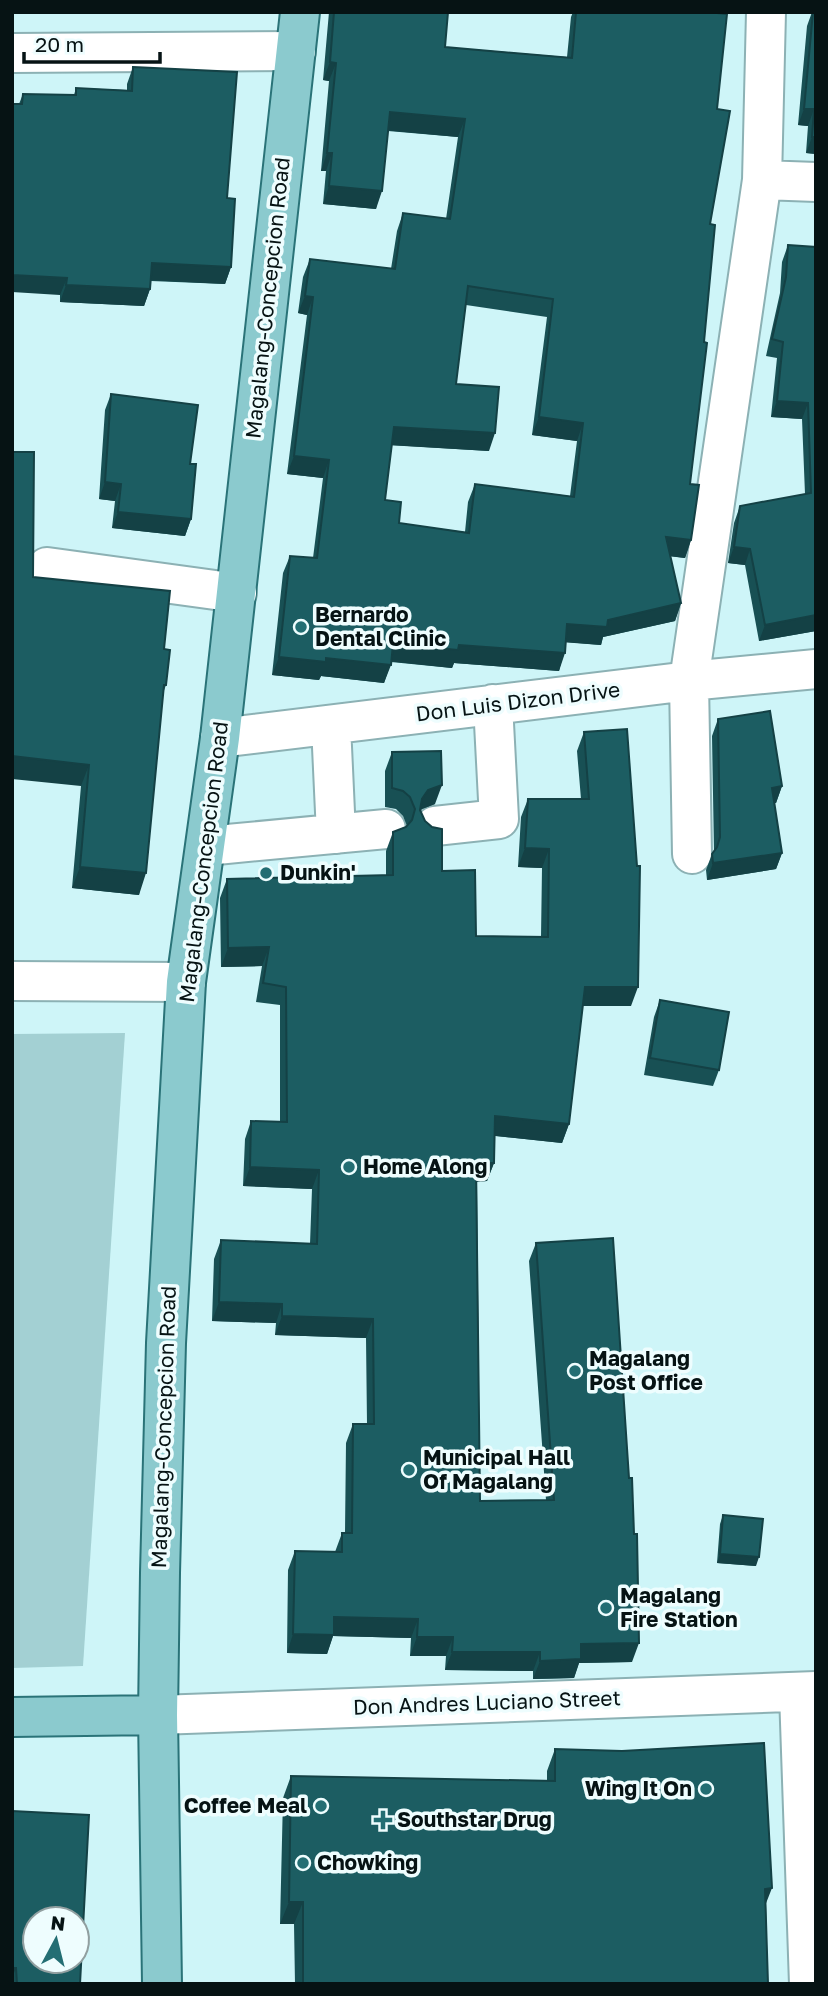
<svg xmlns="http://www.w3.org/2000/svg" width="828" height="1996" font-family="'Golos Text',sans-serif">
<rect width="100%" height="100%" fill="#cef5f8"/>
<path fill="#a3d0d3" d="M125,1033l-42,633 -71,2v-634z"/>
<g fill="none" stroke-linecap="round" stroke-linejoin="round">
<g stroke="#8cb1b4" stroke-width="42">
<path id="minor" d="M12,53l284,-2
M762,180l54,2
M47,567l190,26
M331,725l5,109
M220,738l469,-57 127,-12
M435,826l64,-7 -6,-115
M206,846l180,-17
M692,854l-3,-173 73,-501 4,-168
M12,981l174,1
M799,1693l10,291
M158,1715l658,-24"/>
</g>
<g stroke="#2a7378" stroke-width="42">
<path id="major" d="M12,1717l146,-2
M162,1984l-4,-269 2,-142 6,-230 20,-361 34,-244 80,-726"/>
</g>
<use href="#minor" stroke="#fff" stroke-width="38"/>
<use href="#major" stroke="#8bcace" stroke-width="38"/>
</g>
<path fill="#185054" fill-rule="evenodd" d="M329,12h119l-3,35 122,10 4,-40 2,-5h134l10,97 -7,115 -20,260 1,56 -6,18 -15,-2 11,47 -6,18 -72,16 -2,8 -35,-3 -7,29 -105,-8 -2,5 -61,-6 -7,21 -63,-7 -2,4 -47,-5 11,-102 7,-17 23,2 10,-80 -36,-4 20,-159 -9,-2 5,-36 7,-18 81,10 6,-38 6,-18 43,6 12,-82 -70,-6 -12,78 -53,-5 3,-33h-5l8,-90 -6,-1zM466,305l81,12 -15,118 45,6 -7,55 -95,-12 -7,18 -3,30 -66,-9 -14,-23 6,-55 98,6 -33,-67z
M812,12h4v142l-10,-1 2,-27 -10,-1 9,-99z
M133,67l94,131 4,69 -6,17 -74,-3 -1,8 -6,17 -84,-4v-7l-41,-191 4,-10 51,1 2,-7 51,2v-6z
M788,245l28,2v384l-57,10 -14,-76 -17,-2 6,-40 6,-17 65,-12 -3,-75 -31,-2 6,-59 -11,-2 14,-63 2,-31z
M111,394l80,125 -6,17 -73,-8 3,-27 -16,-2 6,-89z
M33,577l131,72 2,36 -3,8 -24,202 -67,-7 9,-102z
M718,719l64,67 -6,17h-2l8,50 -6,16 -69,11 -1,-10 6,-16 2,-3 -2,-115z
M584,732l47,274h-48l-14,118 -7,19 -67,-7 -1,27 -7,18 -10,1 3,319 66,-1 -17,-239 7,-18 96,419 -53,1 -5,15 -41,1v-8l-88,-1 1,-14h-36l1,-18 -78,-2 -6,18 -40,-1 1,-83 7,-19 40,1 7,-19h3l1,-90 7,-19h14l-1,-86 -91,-3 1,-12 -64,-2 2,-62 7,-19 89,4 2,-55 -69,-3 2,-47 6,-18 29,1v-117l-24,-3 6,-36 -41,1 -1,-69 7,-19 159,-3v-25l7,-19 14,-6 -4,-10 -7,-7 -11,-2v-36l7,-19 43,52 -13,5 -2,1 22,61 34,65 65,1 1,-69 -24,-1 3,-50 7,-18h53l-4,-48z
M660,1000l59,70 -6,16 -69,-11 10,-58z
M723,1515l33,51 -39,-3 3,-39z
M555,1749l211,155 2,80h-473l-1,-60h-14l3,-126 8,-22 256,5v-10z
M12,1811l68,173h-68z"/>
<path fill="#144145" d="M330,62l6,1 -7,18 -6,-1z
M804,109h10l-6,17 -10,-1z
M390,112l75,7 -7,18 -75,-7z
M812,137h4v17l-10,-1z
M327,153h5l-6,18h-5z
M329,186l53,5 -6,18 -53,-5z
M152,263l79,4 -6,17 -79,-4z
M12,275l55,3 -7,17 -48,-3z
M66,285l84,4 -6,17 -84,-4z
M305,296l8,1 -6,18 -9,-2z
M777,401l31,2 -6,16 -31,-2z
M539,417l44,6 -6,18 -45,-6z
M394,427l101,6 -6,18 -102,-6z
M294,456l35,4 -6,18 -36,-4z
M105,482l16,2 -6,17 -16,-2z
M118,512l73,7 -6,17 -73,-8z
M666,537l25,3 -6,18 -26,-3z
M734,547l16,2 -5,16 -17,-2z
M681,603l-6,18 -72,16 -2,8 -40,-3 6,-18 41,-4z
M816,615v16l-57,10 6,-16z
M393,644l66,1 106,8 -6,18 -105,-8 -2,5 -65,-7z
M279,657l47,1 65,7 -7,18 -63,-7 -2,4 -47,-5z
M12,756l77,9 -8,21 -69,-7z
M442,785l-7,19 -13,5 -7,9 7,-19 6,-9z
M782,786l-6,17 -10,1 6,-16z
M525,848l24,1 -7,19 -24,-1z
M782,853l-6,16 -69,11 6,-17z
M80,867l66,6 -7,22 -67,-7z
M269,947l-7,19 -41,1 7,-19z
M585,987h53l-7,19h-53z
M495,1116l74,8 -7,19 -74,-8z
M476,1163h18l-7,18 -17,1z
M250,1167l69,3 -7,19 -69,-3z
M219,1302l63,2 -6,19 -64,-2z
M282,1316l91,3 -7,19 -91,-3z
M720,1554l39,3 -3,9 -39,-3z
M334,1617l84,2 -7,19 -78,-2 -6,18 -40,-1 6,-19z
M417,1637h36l-7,19h-36z
M639,1643l-7,19 -53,1 -5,15 -41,1 7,-18 41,-17z
M452,1652h88l-7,19 -88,-1z
M772,1888l-9,23 2,-22z
M289,1902h14l-9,22h-14z
M12,1968h4l-4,10z"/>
<path fill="#1c5d62" stroke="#144145" stroke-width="2" fill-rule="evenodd" d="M334,12h114l-3,35 127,11 4,-46h131l20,2 -10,95 13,2 -20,113 5,1 -11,117 3,1 -17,141 9,1 -8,55 -25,-3 15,66 -73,17 -1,7 -40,-3 -2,29 -106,-8 -1,5 -65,-6 -2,21 -65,-7v4l-47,-5 11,-101 27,2 12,-98 -35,-4 19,-159 -8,-1 5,-37 85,10 8,-56 47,6 15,-100 -75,-7 -8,79 -53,-5 3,-33h-5l9,-90 -6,-1zM468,286l85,13 -14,118 44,6 -9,74 -99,-13 -6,49 -70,-10 2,-21 -16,-2 9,-73 101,6 4,-46 -43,-3z
M813,12h3v125h-4l2,-28h-10z
M133,67l104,5 -10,126 8,1 -4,68 -79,-4 -2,26 -84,-4 1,-7 -55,-3v-171h10l1,-10 53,1v-7l56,3z
M788,245l28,2v368l-51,10 -15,-76 -16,-2 6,-41 71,-13 -3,-90 -31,-2 6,-59 -11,-3 14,-62z
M111,394l87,11 -8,59h6l-5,55 -73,-7 3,-28 -16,-2z
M12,452h22l-1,125 137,14 -6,58 6,1 -4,35h-2l-18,188 -66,-6 9,-102 -77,-9z
M770,711l12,75 -10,2 10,65 -69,10 -1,-9 5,-7 3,-10 -2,-118z
M627,729l10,137h3l-2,121h-53l-16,137 -74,-8 -1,47h-18l4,338 74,-1 -18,-257 77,-5 16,240h3l2,56h3l2,109 -58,1v15l-41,2v-9h-88l1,-15h-36l1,-18 -84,-2v18l-41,-1 2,-83 47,1v-19h10l1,-109h21l-1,-105 -91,-3v-12l-63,-2 2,-62 96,4 2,-74 -69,-3 1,-46 36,1 -1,-135 -23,-4 6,-36 -41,1 -1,-69 166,-4v-43l13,-5 6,-7 3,-11 -5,-12 -7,-6 -11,-3v-36l49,-1 1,34 -14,5 -6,9 -2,11 5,11 7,6 10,2v42l33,-1 1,66 72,1 1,-88 -24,-1 3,-49h61l-5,-67z
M660,1000l69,12 -10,58 -69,-12z
M723,1515l40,4 -4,38 -39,-3z
M764,1743l8,145 -7,1 3,95h-465v-82h-14l2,-126 264,5v-32l67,2z
M12,1811l77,4 -9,169h-63l-1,-16h-4zM35,1919h42v42h-42z"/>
<g fill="#236e73" stroke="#eefdfe" stroke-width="2.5">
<circle cx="301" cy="627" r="7"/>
<circle cx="266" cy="873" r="7"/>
<circle cx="349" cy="1167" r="7"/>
<circle cx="575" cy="1371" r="7"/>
<circle cx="409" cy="1470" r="7"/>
<circle cx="606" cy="1608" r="7"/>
<circle cx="706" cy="1789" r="7"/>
<circle cx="321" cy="1806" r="7"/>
<path d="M379.5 1809.5h7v7h7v7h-7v7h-7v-7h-7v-7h7z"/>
<circle cx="303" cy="1863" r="7"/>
</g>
<g text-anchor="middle" stroke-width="7" stroke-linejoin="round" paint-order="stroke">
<g font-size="21" fill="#061314" stroke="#eefdfe">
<text transform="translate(268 298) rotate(-84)" y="7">Magalang-Concepcion Road</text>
<text transform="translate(518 702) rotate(-7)" y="7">Don Luis Dizon Drive</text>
<text transform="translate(204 862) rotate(-83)" y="7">Magalang-Concepcion Road</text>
<text transform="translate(164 1427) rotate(-88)" y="7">Magalang-Concepcion Road</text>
<text transform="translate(487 1703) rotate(-2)" y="7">Don Andres Luciano Street</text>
</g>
<g font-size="21" font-weight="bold" fill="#061314" stroke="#eefdfe" text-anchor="start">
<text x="315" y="622">Bernardo<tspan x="315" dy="24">Dental Clinic</tspan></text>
<text x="280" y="880">Dunkin'</text>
<text x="363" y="1174">Home Along</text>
<text x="589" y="1366">Magalang<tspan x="589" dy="24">Post Office</tspan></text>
<text x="423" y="1465">Municipal Hall<tspan x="423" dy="24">Of Magalang</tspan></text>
<text x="620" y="1603">Magalang<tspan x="620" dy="24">Fire Station</tspan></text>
<text x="692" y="1796" text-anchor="end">Wing It On</text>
<text x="307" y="1813" text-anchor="end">Coffee Meal</text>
<text x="397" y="1827">Southstar Drug</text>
<text x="317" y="1870">Chowking</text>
</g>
</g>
<rect width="828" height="1996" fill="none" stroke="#061314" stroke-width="28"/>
<g transform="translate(56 1940) rotate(7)"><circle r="33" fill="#eefdfe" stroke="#919fa0" stroke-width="2"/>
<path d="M0-5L12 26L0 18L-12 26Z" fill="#236e73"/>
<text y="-10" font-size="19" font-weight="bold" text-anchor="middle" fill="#061314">N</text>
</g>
<path d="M24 52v10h136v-10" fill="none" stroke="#061314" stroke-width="3.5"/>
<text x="35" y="52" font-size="21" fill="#061314" stroke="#eefdfe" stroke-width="5" paint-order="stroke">20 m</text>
</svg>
